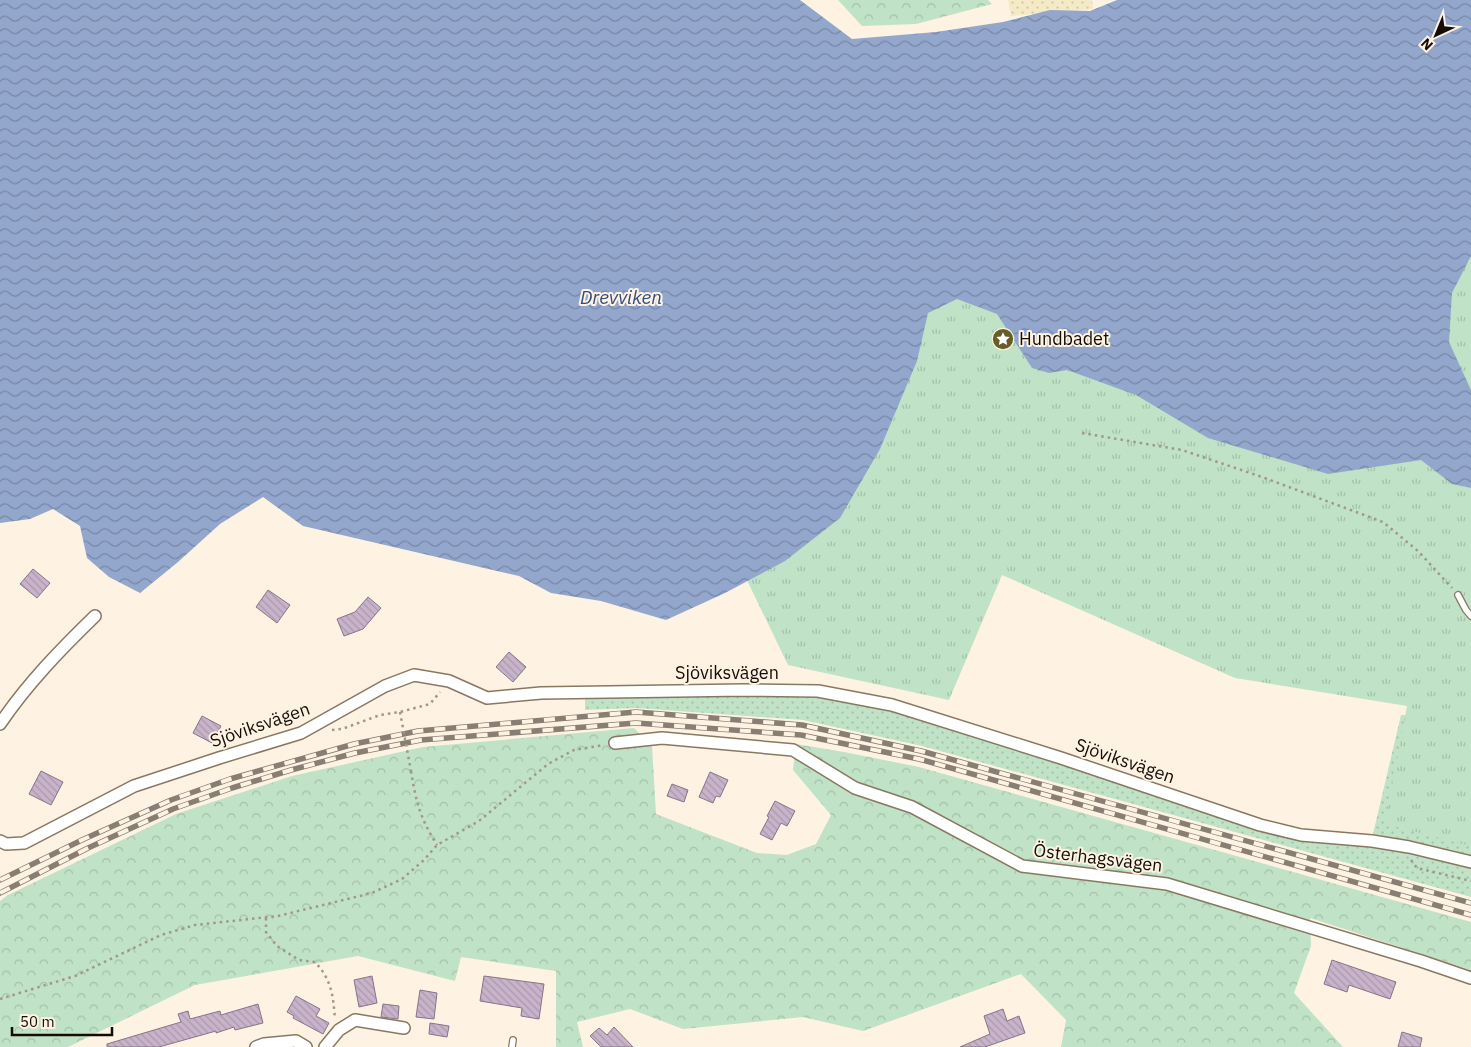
<svg xmlns="http://www.w3.org/2000/svg" width="1471" height="1047" font-family="'IBM Plex Sans',sans-serif">
<defs>
<pattern id="grass-dots" width="8" height="8" patternUnits="userSpaceOnUse" patternTransform="scale(1.25)"><rect width="8" height="8" fill="#c0e2c6"/><path d="M2 2h.1M6 6h.1" fill="none" stroke="#a4c1a9" stroke-width="1.8" stroke-linecap="round"/></pattern>
<pattern id="forest-crowns" width="20" height="18" patternUnits="userSpaceOnUse" patternTransform="scale(1.25)"><rect width="20" height="18" fill="#c0e2c6"/><path d="M2 6a3 3 0 1 1 6 0M12 15a3 3 0 1 1 6 0" fill="none" stroke="#a4c1a9"/></pattern>
<pattern id="sand-dots" width="8" height="8" patternUnits="userSpaceOnUse" patternTransform="scale(1.25)"><rect width="8" height="8" fill="#f4eac5"/><path d="M2 2h.1M6 6h.1" fill="none" stroke="#d0c8a8" stroke-width="1.8" stroke-linecap="round"/></pattern>
<pattern id="park-tufts" width="24" height="20" patternUnits="userSpaceOnUse" patternTransform="scale(1.25)"><rect width="24" height="20" fill="#c0e2c6"/><path d="M3 7l-1-3M5 7V3M7 7l1-3M15 17l-1-3M17 17v-4M19 17l1-3" fill="none" stroke="#a4c1a9"/></pattern>
<pattern id="water-waves" width="16" height="10" patternUnits="userSpaceOnUse" patternTransform="scale(1.25)"><rect width="16" height="10" fill="#93a7cd"/><path d="M0 5q4-4 8 0t8 0" fill="none" stroke="#7786a4"/></pattern>
<pattern id="building-back-hatch" width="6" height="6" patternUnits="userSpaceOnUse" patternTransform="scale(1.25)"><rect width="6" height="6" fill="#c8b3ca"/><path d="M-1 5l2 2M0 0l6 6M5-1l2 2" fill="none" stroke="#ab99ac"/></pattern>
</defs>
<rect width="100%" height="100%" fill="#fef2e3"/>
<path fill="url(#grass-dots)" d="M816,695l75,14 368,120 113,15 99,22v31l-549,-151 -119,-26 -166,-12 -52,2v-14z
M1401,715l70,3v138l-60,-15 -38,-7z"/>
<path fill="url(#forest-crowns)" d="M838,0h150l4,4 -76,20 -54,2z
M634,728l18,18 4,68 101,39 30,2 29,-11 15,-29 -38,-45 3,-26 48,8 75,15 552,155v48l-161,-52 1,28 -17,47 49,54h-282l5,-27 -45,-46 -158,57 -60,-14 -120,12 -53,-20 -53,13 6,25h-27v-76l-95,-14 -6,24 -97,-25 -163,29 -127,62h-68v-146l8,-6 168,-81 116,-38 131,-29z"/>
<path fill="url(#sand-dots)" d="M1008,0h84l1,9 -82,7z"/>
<path fill="url(#park-tufts)" d="M1471,8v838l-86,-22 22,-118 -172,-28 -233,-103 -53,125 -161,-35 -255,-527z"/>
<path fill="url(#water-waves)" d="M0,0h800l52,39 84,-7 67,-10 47,-12 40,1 27,-11h354v256l-19,37 -3,49 22,48v98l-19,-4 -31,-24 -93,14 -120,-36 -72,-43 -69,-25 -18,3 -17,-5 -35,-54 -40,-15 -29,14 -11,48 -37,88 -40,69 -55,43 -60,32 -59,27 -65,-19 -50,-8 -32,-17 -216,-50 -40,-29 -43,27 -42,38 -38,31 -31,-16 -22,-19 -7,-32 -27,-17 -23,10 -30,4z"/>
<path fill="url(#building-back-hatch)" stroke="#877388" d="M33,569l17,14 -13,15 -17,-14z
M268,590l22,15 -13,18 -21,-16z
M368,597l13,11 -18,21 -19,7 -7,-17 18,-7z
M509,652l17,15 -13,15 -17,-15z
M202,716l19,10 -9,17 -19,-10z
M41,771l22,11 -12,23 -22,-11z
M710,772l18,8 -8,17 -4,-1 -3,7 -14,-6z
M672,784l16,6 -4,12 -17,-6z
M775,801l20,10 -8,15 -6,-3 -9,17 -12,-6 9,-17 -2,-1z
M1332,960l64,22 -6,17 -41,-14 -2,7 -23,-8z
M372,976l5,27 -18,4 -5,-27z
M484,976l60,8 -5,35 -18,-3 1,-8 -42,-7z
M420,990l17,3 -3,26 -18,-2z
M296,996l24,13 -4,7 13,7 -6,11 -30,-16 1,-2 -7,-4z
M258,1004l5,19 -28,7 -1,-3 -18,6v-2l-57,16h-52v-3l74,-22 -3,-8 10,-3 2,8 30,-8 1,4z
M383,1004l16,2 -1,13 -17,-2z
M1003,1009l4,12 12,-5 6,17 -40,14h-25l30,-13 -6,-18z
M430,1023l19,3 -2,11 -18,-3z
M614,1027l19,20h-32l-11,-11 9,-8 8,7z
M1402,1032l20,6 -2,9h-22z"/>
<g fill="none" stroke-linecap="round" stroke-linejoin="round">
<g stroke="#897861" stroke-width="8">
<path id="service" d="M1458,595l8,15 5,6
M512,1047l1,-7"/>
</g>
<g stroke="#897861" stroke-width="14">
<path id="minor" d="M0,724c27,-40 60,-74 95,-108
M615,743l47,-5 131,12 62,38 57,19 110,59 145,18 254,77 50,17
M0,841l6,3 18,-1 110,-57 85,-28 82,-25 84,-47 29,-11 35,6 38,17 54,-5 203,-3 74,1 74,14 169,53 199,67 41,10 71,6 37,6 62,15
M256,1047l8,-3 32,-3 10,6
M325,1047l14,-17 16,-10 49,8"/>
</g>
<path stroke="#a1978b" stroke-width="2.5" stroke-dasharray="2.5 4" stroke-linecap="butt" d="M1082,433l100,17 80,27 121,45 35,29 34,37
M332,730l10,-1 38,-14 20,-3 30,-8 10,-12
M411,771c5,31 9,47 26,74
M1411,860l6,8 54,13
M266,918v14l11,14 22,14 16,2c17,18 18,34 20,57
M0,999l75,-23 86,-41 34,-10 83,-9 94,-23 30,-14 22,-19 13,-15 42,-24 69,-57 26,-14 30,-5"/>
<use href="#service" stroke="#fff" stroke-width="5.5"/>
<use href="#minor" stroke="#fff" stroke-width="11"/>
<g stroke="#887e73" stroke-width="5.5">
<path id="rail" d="M0,880l84,-41 87,-39 59,-21 124,-35 64,-13 218,-19 166,13 119,26 550,152
M0,893l88,-45 85,-39 59,-21 59,-18 64,-17 66,-13 215,-17 165,12 118,24 552,156"/>
</g>
<use href="#rail" stroke="#fef2e3" stroke-width="4" stroke-dasharray="11" stroke-linecap="butt"/>
<path stroke="#a1978b" stroke-width="2.5" stroke-dasharray="2.5 4" stroke-linecap="butt" d="M400,712l11,59"/>
</g>
<defs>
<g id="sight-disc" transform="scale(1.125)"><circle r="9.5" fill="#675d29" stroke="#fef2e3"/><path d="M0-6L1.8-2.2L6-1.7L2.9 1.2L3.7 5.4L0 3.3L-3.7 5.4L-2.9 1.2L-6-1.7L-1.8-2.2Z" fill="#fff"/></g>
</defs>
<g fill-rule="evenodd">
<use href="#sight-disc" x="1003" y="339"/>
</g>
<g text-anchor="middle" stroke-width="4" stroke-linejoin="round" paint-order="stroke">
<g font-size="18" fill="#140d06" stroke="#fef2e3" text-anchor="start">
<text x="1019" y="345">Hundbadet</text>
</g>
<g font-size="18" fill="#140d06" stroke="#fef2e3">
<text x="727" y="679">Sjöviksvägen</text>
<text transform="translate(260 725) rotate(-19)" y="6">Sjöviksvägen</text>
<text transform="translate(1125 761) rotate(19)" y="6">Sjöviksvägen</text>
<text transform="translate(1098 858) rotate(7)" y="6">Österhagsvägen</text>
</g>
<g font-size="19" font-style="italic" fill="#334c7e" stroke="#fef2e3">
<text x="621" y="304">Drevviken</text>
</g>
</g>
<g transform="translate(1436 35) rotate(224)" stroke="#fef2e3" stroke-width="4" paint-order="stroke">
<path d="M0-4L9 19L0 12L-9 19Z" fill="#140d06"/>
<text y="-8" font-size="14" font-weight="bold" text-anchor="middle" fill="#140d06">N</text>
</g>
<path d="M12 1027v8h100v-8" fill="none" stroke="#140d06" stroke-width="2.5"/>
<text x="20" y="1027" font-size="15" fill="#140d06" stroke="#fef2e3" stroke-width="4" paint-order="stroke">50 m</text>
</svg>
